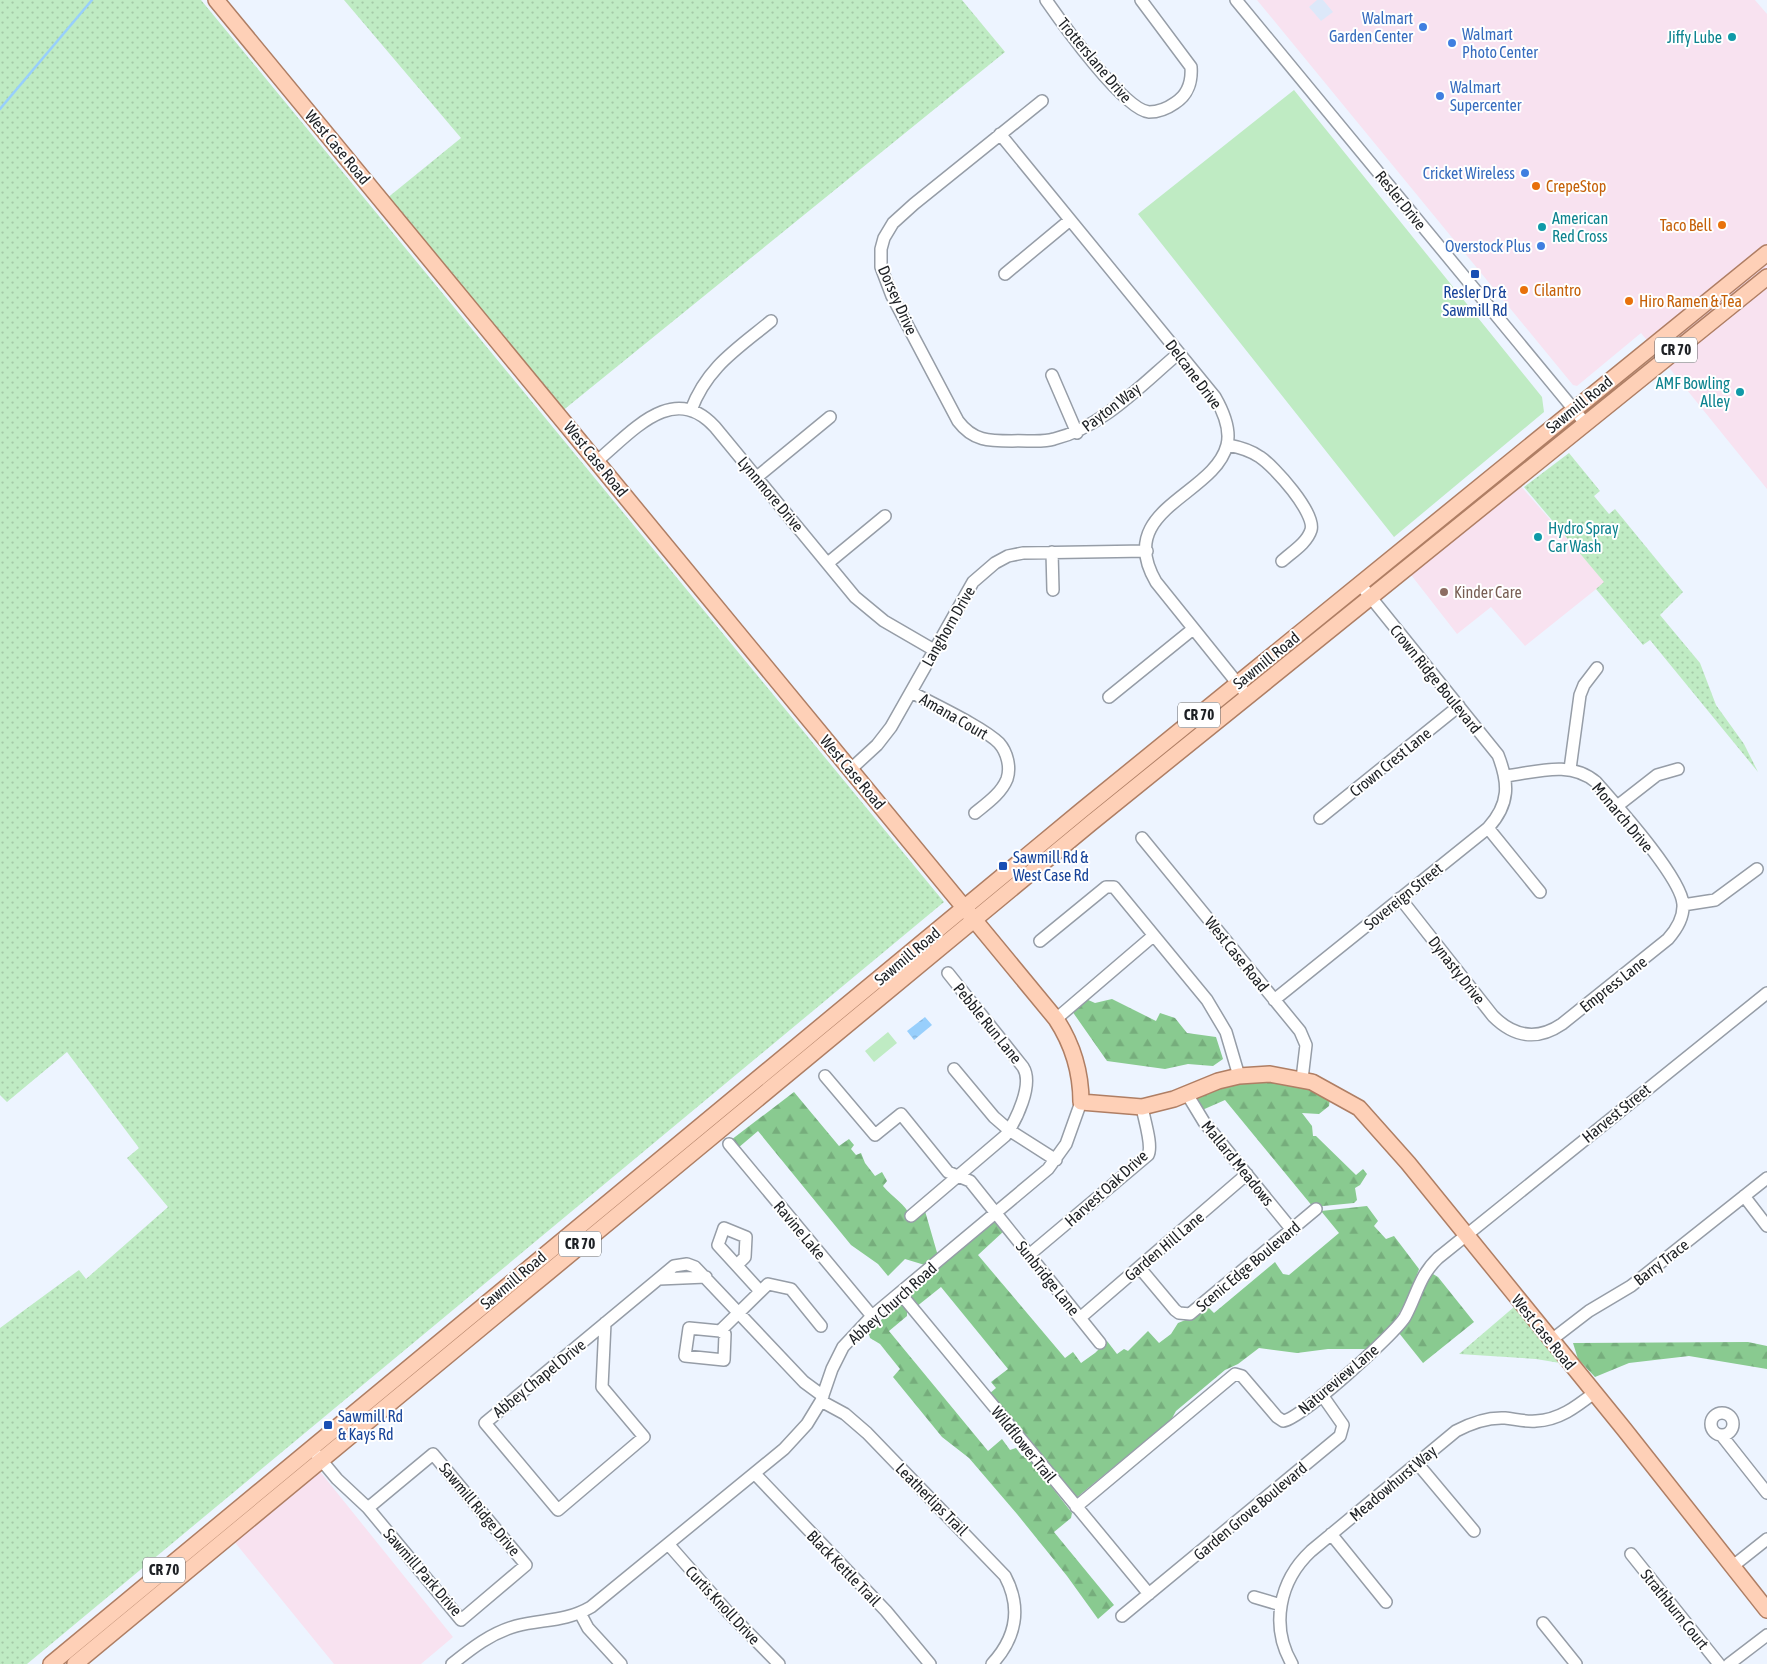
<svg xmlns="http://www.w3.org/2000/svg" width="1767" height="1664" font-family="'Asap Condensed',sans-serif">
<defs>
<pattern id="grass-dots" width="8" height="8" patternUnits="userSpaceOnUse" patternTransform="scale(1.25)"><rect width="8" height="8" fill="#bfebc3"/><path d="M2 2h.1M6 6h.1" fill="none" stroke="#a4c9a7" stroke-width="1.8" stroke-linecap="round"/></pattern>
<pattern id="forest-firs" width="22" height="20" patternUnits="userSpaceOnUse" patternTransform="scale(1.25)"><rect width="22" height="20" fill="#89ca90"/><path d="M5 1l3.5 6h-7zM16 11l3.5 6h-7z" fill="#76ad7c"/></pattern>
<pattern id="water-ripples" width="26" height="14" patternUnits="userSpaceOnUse" patternTransform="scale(1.25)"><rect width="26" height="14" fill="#98cffc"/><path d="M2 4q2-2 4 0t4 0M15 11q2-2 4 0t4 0" fill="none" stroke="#83b1d8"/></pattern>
</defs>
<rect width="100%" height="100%" fill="#edf4ff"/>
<path fill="#f8e2f0" d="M1257,0h498l12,14v475l-126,-156 -64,53 -4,-1z
M1518,483l87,99 -80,64 -34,-39 -34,27 -49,-63z
M318,1469l135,168 -32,27h-87l-101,-124z"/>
<path fill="#dce8f9" d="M1317,0h6l10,12 -12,9 -12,-14z"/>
<path fill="url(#grass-dots)" d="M0,0h201l743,902 -917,762h-27v-336l79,-58 7,9 82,-72 -41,-49 12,-10 -72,-96 -60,50 -7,-7z
M344,0h618l43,52 -444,360 -175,-213 75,-61z
M1569,453l31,38 -6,5 15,18 6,-5 68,83 -23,23 40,48 16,42 28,39 14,28 -108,-132 -7,5 -47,-56 8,-7 -80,-95z
M1514,1307l46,56 -24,-4 -77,-5z"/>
<path fill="url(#forest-firs)" d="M1086,999l9,4 17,-4 44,22 4,-8 15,5 12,15 29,4 7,22 -10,7 -25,-2 -23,5 -58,-8 -35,-50z
M1257,1080l37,2 36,16 -1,8 -10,8 -17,-1 10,13 1,10h3l40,39 7,-6 4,5 -7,11 -5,3 2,12 -3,3 -41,4 -88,-107 -25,11 -8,-12 18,-8z
M794,1092l45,54 10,-7 5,6 -3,4 5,6 5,-2 4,10 10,13 7,-4 5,9 -4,5c10,12 22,17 28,32l14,-7 13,45 -10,10 -23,-7 -17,17 -10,-12 -27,-19 -93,-114 -20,17 -7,-8z
M1367,1206l11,15 -4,5 12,13 8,-3 25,33 -9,26 -20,34 -22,20h-40l-31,4 -38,-5 -21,16 -13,6 -49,41 -5,9 -95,78 -87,-104 7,-6 -5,-6 17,-13 -67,-82 -25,20 -11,-13 90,-74 9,11 -26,24 87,103 8,-6 8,11 14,-10 12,-12 10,13 7,-5 4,2 20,-20 11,12 12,-9 7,-11 15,-6 14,-11 7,7 61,-51 8,12 6,1 50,-42 -18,-22z
M1428,1271l10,6 36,45 -51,41 -24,-30z
M901,1303l6,8v5l-18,15 99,120 14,-12 8,11 6,-2 6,8 5,-1 45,58 -1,5 -17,14 60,73 -16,14 -31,-43 -50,-62 -48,-56 -27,-21 -49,-60 7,-8 -20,-25 -10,-6 -2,-7z
M1748,1342l19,4v23l-78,-13 -60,7 -34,14 -17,-18 -5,-16z"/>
<path fill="#bfebc3" d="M1294,90l248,307 2,15 -150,125 -256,-323z
M888,1032l9,11 -23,19 -9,-11z"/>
<path fill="url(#water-ripples)" d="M925,1017l7,8 -18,15 -7,-9z"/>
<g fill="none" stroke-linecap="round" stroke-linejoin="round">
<path stroke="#98cffc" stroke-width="2.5" d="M0,109l92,-109"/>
<g stroke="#969da7" stroke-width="14">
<path id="minor" d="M1046,0c16,23 78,110 103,112 9,0 19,-4 26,-9 13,-8 17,-22 16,-36l-50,-67
M1236,0l349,423
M1042,101l-128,103 -21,19 -9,15 -3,11v18l11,29 66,125c15,20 31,20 54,20 13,-1 30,2 42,-2 49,-12 88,-55 125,-86
M1000,134l215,263c8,14 16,32 12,48 -13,51 -114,64 -71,137l86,107
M1005,274l65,-54
M1052,375l25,58
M691,410c16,-43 46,-61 80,-89
M1228,445c11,2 22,5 32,12 14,9 56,56 51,73 -4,13 -19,22 -29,31
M597,461c35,-29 76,-80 118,-34l140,170 29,24 50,29
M757,477l73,-60
M1052,552l1,38
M828,563l57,-47
M911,692c22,12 72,35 88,51 8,9 12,24 8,36 -6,15 -21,25 -32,34
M1109,697l84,-68
M851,769l26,-24 14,-18 82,-145 22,-19 13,-7 15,-3 124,-2
M1570,769l10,-74 4,-10 13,-17
M1616,807l41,-32 21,-6
M1320,818l139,-112
M1488,828l52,64
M1142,838l158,193 6,14 -4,34
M1400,898l93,118c21,21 44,25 69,8l106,-85c8,-9 16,-21 15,-35 -2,-27 -67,-99 -87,-122 -26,-22 -59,-10 -90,-6
M1683,905l32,-5 42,-31
M1040,941l66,-54h8l93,113 19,32 13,44
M1274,1000l214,-172c22,-24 21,-45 10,-73l-138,-171
M1056,1019l97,-83
M954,1069l40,48 15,13 47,30
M825,1076l50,59 26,-21 47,58 22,9 130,162
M1187,1094l17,28 88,108
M729,1144l143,172
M1744,1196l23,30
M911,1216l94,-80c11,-15 29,-52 18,-69l-75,-94
M1029,1255l119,-100c5,-9 -4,-36 -6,-48
M737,1265l8,-8 1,-20 -22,-9 -6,17 42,46
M1139,1267l36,43 4,3 11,1 126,-105
M659,1279l47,-2
M900,1293l249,301
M1080,1318l167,-144
M605,1323l-3,64 42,50 -86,73 -73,-87 189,-157 13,-2 8,3 109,115 19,14
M689,1328l31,3 5,3 -1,26 -39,-4z
M720,1331l48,-47 23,5 30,37
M1550,1341l39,-30 42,-25 136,-108
M821,1401l24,13 22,19 138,143c17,32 11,62 -13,88
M1711 1424a11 11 0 1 1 22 0a11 11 0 1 1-22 0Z
M1722,1436l45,57
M317,1455l20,24 31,29 93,112 65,-55 -93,-111 -65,54
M1417,1463l57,68
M755,1474l131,137 44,53
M1076,1507l159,-133 7,2 35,41 6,4c18,-2 112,-87 122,-104 12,-22 14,-41 33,-59l329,-265
M1331,1534l55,68
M669,1545l58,66 52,53
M1631,1554l88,110
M1733,1566l34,-27
M1254,1597l27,8
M580,1613l8,15 33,36
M1122,1616l218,-180 3,-11 -21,-30
M1543,1623l33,41
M452,1664c20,-16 39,-31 64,-38 27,-7 49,-4 75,-19l193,-158 23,-25 14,-23 11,-32 11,-22 29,-31 176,-147 18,-25 15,-42
M1292,1664c-22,-38 -13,-83 19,-113l145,-120c15,-8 31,-14 49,-13 10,1 20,4 31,3 23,-1 40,-14 58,-28
M1729,1664l38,-29"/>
</g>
<g stroke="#af7e64" stroke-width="18">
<path id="major" d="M216,0l840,1019c17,26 25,52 25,83l61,5 32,-8 44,-18 21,-5 31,-2 42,8 47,26 49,55 216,266 143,181
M51,1664l1030,-853 686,-558
M75,1664l1016,-841 676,-546"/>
</g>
<use href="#minor" stroke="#fff" stroke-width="11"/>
<use href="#major" stroke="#fed0b7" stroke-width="15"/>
</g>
<g fill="#3f7fe0" stroke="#fff" stroke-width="2">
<circle cx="1423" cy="27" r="5"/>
<circle cx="1452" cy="43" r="5"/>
<circle cx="1440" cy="96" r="5"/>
<circle cx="1525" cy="173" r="5"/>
<circle cx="1541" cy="246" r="5"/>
</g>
<g fill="#0f9aa8" stroke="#fff" stroke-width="2">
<circle cx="1732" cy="37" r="5"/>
<circle cx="1542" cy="227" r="5"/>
<circle cx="1740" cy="392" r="5"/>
<circle cx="1538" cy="537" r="5"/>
</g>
<g fill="#e8710a" stroke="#fff" stroke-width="2">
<circle cx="1536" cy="186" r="5"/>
<circle cx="1722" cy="225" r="5"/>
<circle cx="1524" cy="290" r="5"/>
<circle cx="1629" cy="301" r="5"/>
</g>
<g fill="#1a4fb4" stroke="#fff" stroke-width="2">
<rect x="1470" y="269" width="10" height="10" rx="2.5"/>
<rect x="998" y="861" width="10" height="10" rx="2.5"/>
<rect x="323" y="1420" width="10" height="10" rx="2.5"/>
</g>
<circle fill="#8d6e63" stroke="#fff" stroke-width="2" cx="1444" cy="592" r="5"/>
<g text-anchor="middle" stroke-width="4" stroke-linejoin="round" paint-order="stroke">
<g fill="#fff" stroke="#616366" stroke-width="1">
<rect x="1655" y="337.5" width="42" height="25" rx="4"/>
<rect x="1178" y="702.5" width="42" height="25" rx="4"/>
<rect x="559" y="1231.5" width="42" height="25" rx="4"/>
<rect x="143" y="1557.5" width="42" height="25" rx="4"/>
</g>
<g font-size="15" font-weight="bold" fill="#1d2024">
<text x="1676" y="355">CR 70</text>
<text x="1199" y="720">CR 70</text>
<text x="580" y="1249">CR 70</text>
<text x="164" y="1575">CR 70</text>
</g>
<g font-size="16" fill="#366cbe" stroke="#fff" text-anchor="end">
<text x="1413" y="24">Walmart<tspan x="1413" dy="18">Garden Center</tspan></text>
<text x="1462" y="40" text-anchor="start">Walmart<tspan x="1462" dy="18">Photo Center</tspan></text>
<text x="1450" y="93" text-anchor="start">Walmart<tspan x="1450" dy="18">Supercenter</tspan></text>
<text x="1515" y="179">Cricket Wireless</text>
<text x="1531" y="252">Overstock Plus</text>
</g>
<g font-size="16" fill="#0d838f" stroke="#fff" text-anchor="end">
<text x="1722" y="43">Jiffy Lube</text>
<text x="1552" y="224" text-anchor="start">American<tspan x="1552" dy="18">Red Cross</tspan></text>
<text x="1730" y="389">AMF Bowling<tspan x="1730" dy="18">Alley</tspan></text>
<text x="1548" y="534" text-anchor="start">Hydro Spray<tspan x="1548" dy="18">Car Wash</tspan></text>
</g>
<g font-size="16" fill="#1d2024" stroke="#fff">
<text transform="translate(1095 60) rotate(50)" y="6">Trotterslane Drive</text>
<text transform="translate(338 147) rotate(50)" y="6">West Case Road</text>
<text transform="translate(1401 200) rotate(51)" y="6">Resler Drive</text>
<text transform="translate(898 300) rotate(66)" y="6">Dorsey Drive</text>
<text transform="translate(1194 374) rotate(53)" y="6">Delcane Drive</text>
<text transform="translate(1579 404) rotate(-39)" y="6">Sawmill Road</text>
<text transform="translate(1111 407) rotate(-37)" y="6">Payton Way</text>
<text transform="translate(596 459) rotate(51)" y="6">West Case Road</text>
<text transform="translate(771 494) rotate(50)" y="6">Lynnmore Drive</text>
<text transform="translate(948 626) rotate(-60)" y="6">Langhorn Drive</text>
<text transform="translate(1266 660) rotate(-39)" y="6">Sawmill Road</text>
<text transform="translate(1436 679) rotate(51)" y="6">Crown Ridge Boulevard</text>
<text transform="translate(954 716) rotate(30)" y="6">Amana Court</text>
<text transform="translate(1390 762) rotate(-39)" y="6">Crown Crest Lane</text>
<text transform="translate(853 772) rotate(50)" y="6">West Case Road</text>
<text transform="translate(1623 817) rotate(50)" y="6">Monarch Drive</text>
<text transform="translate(1403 896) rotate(-39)" y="6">Sovereign Street</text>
<text transform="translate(1237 954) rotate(51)" y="6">West Case Road</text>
<text transform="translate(907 956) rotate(-40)" y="6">Sawmill Road</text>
<text transform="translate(1457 970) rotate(52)" y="6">Dynasty Drive</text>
<text transform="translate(1613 984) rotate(-38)" y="6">Empress Lane</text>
<text transform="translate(988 1023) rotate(51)" y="6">Pebble Run Lane</text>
<text transform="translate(1616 1113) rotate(-39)" y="6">Harvest Street</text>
<text transform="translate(1238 1163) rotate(51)" y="6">Mallard Meadows</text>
<text transform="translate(1106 1188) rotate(-42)" y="6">Harvest Oak Drive</text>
<text transform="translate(800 1230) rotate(50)" y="6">Ravine Lake</text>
<text transform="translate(1164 1246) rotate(-40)" y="6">Garden Hill Lane</text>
<text transform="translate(1661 1262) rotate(-38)" y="6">Barry Trace</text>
<text transform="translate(1248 1266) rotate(-40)" y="6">Scenic Edge Boulevard</text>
<text transform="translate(1048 1278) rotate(51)" y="6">Sunbridge Lane</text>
<text transform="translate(513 1280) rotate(-40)" y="6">Sawmill Road</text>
<text transform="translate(892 1303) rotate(-42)" y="6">Abbey Church Road</text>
<text transform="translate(1544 1332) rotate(51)" y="6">West Case Road</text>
<text transform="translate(539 1378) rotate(-39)" y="6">Abbey Chapel Drive</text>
<text transform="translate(1338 1379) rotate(-40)" y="6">Natureview Lane</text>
<text transform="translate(1024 1444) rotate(51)" y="6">Wildflower Trail</text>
<text transform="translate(1393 1483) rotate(-40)" y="6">Meadowhurst Way</text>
<text transform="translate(932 1499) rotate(45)" y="6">Leatherlips Trail</text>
<text transform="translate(480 1509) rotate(50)" y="6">Sawmill Ridge Drive</text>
<text transform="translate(1250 1511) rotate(-40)" y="6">Garden Grove Boulevard</text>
<text transform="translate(844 1568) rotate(46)" y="6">Black Kettle Trail</text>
<text transform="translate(423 1572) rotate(49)" y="6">Sawmill Park Drive</text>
<text transform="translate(723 1605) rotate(47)" y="6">Curtis Knoll Drive</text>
<text transform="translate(1675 1609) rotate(51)" y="6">Strathburn Court</text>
</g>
<g font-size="16" fill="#c56008" stroke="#fff" text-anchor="start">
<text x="1546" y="192">CrepeStop</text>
<text x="1712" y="231" text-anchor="end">Taco Bell</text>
<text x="1534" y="296">Cilantro</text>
<text x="1639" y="307">Hiro Ramen &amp; Tea</text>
</g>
<g font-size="16" fill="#164399" stroke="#fff" text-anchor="start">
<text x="1475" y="298" text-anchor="middle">Resler Dr &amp;<tspan x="1475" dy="18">Sawmill Rd</tspan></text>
<text x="1013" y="863">Sawmill Rd &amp;<tspan x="1013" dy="18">West Case Rd</tspan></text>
<text x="338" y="1422">Sawmill Rd<tspan x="338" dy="18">&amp; Kays Rd</tspan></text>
</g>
<g font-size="16" fill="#785e54" stroke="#fff" text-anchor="start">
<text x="1454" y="598">Kinder Care</text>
</g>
</g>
</svg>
